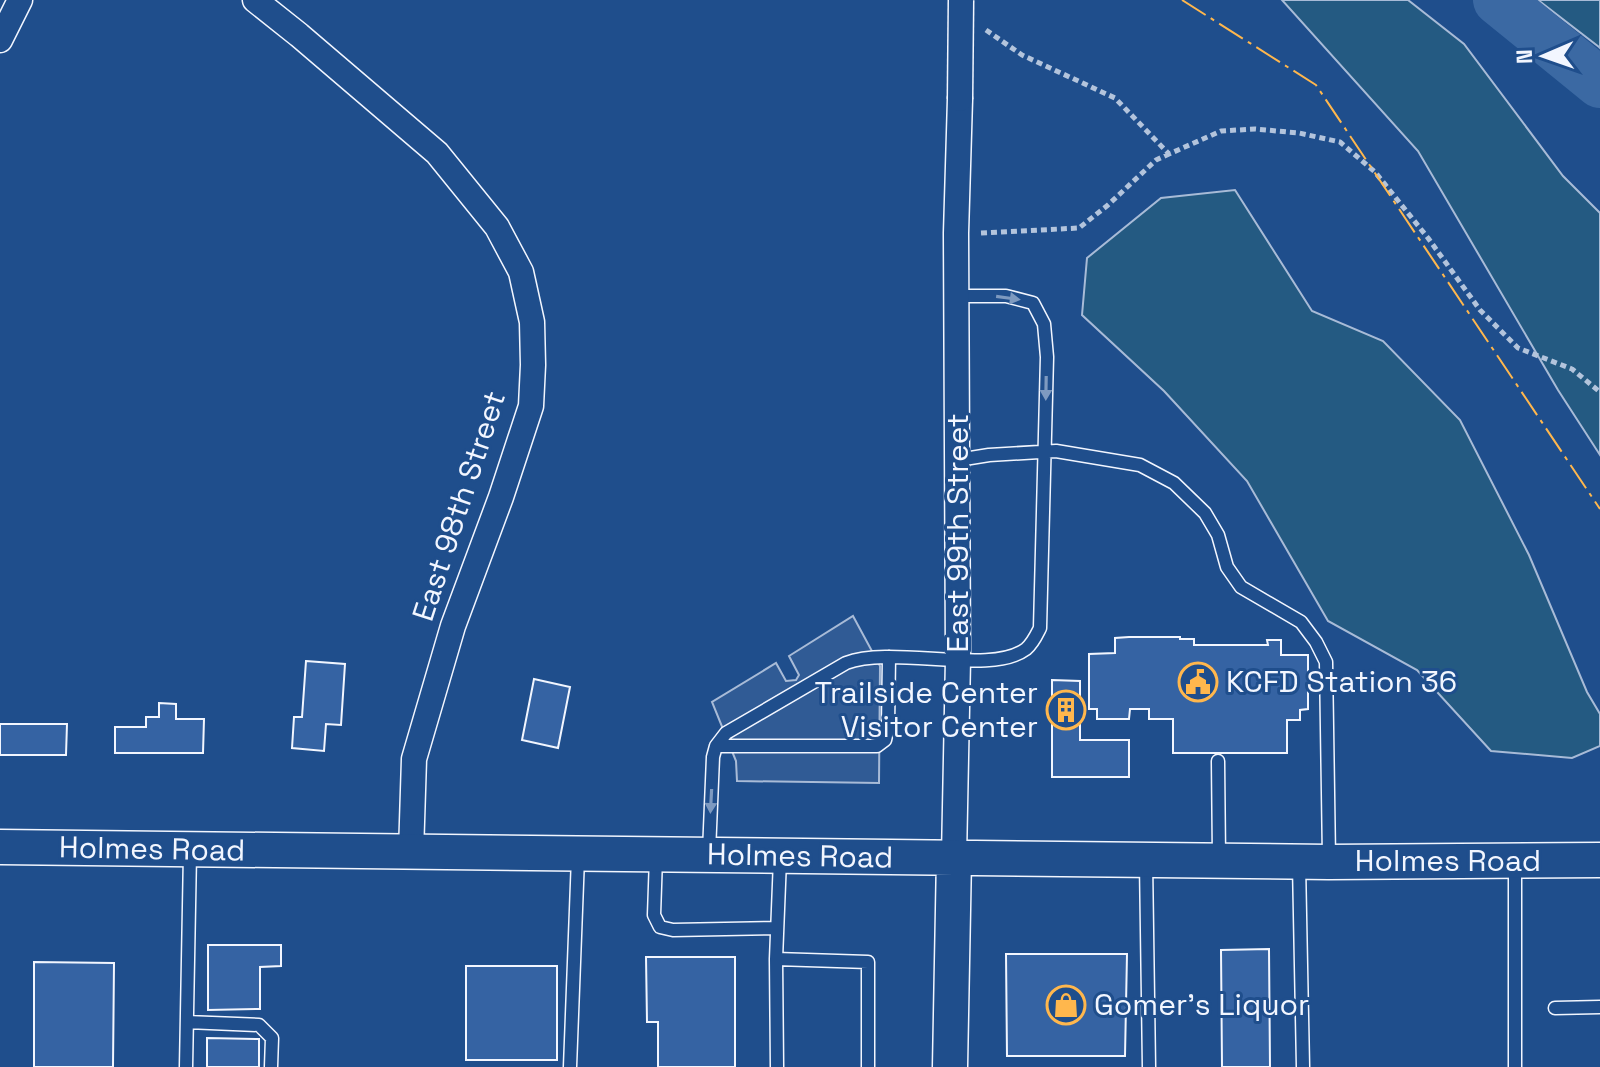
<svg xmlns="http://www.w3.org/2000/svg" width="1600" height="1067" font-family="'Space Grotesk',sans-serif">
<rect width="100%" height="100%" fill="#1f4e8c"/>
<path fill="#245a82" stroke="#a8bbd7" stroke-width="2" d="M1282,0h126l56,44 99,132 37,37v242l-42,-65 -140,-239z
M1538,0h62v48l-1,-1z
M1235,190l77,121 71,30 77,79 69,135 58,137 13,22v32l-28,12 -81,-7 -74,-81 -89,-49 -81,-140 -83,-90 -82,-76 5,-57 74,-60z"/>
<path fill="#305b95" stroke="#a8bbd7" stroke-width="2" d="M853,616l27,50 -1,117 -142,-2 -1,-20 -24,-59 64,-39 10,18 10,-1 3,-5 -10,-19z"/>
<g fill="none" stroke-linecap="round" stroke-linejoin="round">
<path stroke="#3b69a3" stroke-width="50" d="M1498,0l102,83"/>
</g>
<path fill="#3563a3" stroke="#f2f6ff" stroke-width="2" d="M1129,637h51v2h14v6h74l-1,-5h14v15h27v54l-8,1v10h-13v33h-114v-34h-24v-10h-19l-1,10h-32v-10h-8v-55l26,-1v-15z
M306,661l39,3 -4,61 -15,-1 -2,27 -32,-3 2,-31h8z
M534,679l36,8 -12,61 -36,-8z
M1052,680l28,1v59h49v37h-77z
M159,703l17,1v15h28l-1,34h-88v-26h31v-10h13z
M0,724h67l-1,31h-66z
M208,945h73v21l-21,1v42l-52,1z
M1269,949l1,118h-48l-1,-117z
M1006,954h121l-2,102h-118z
M646,957h89v110h-77v-45h-11z
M34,962l80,1 -1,104h-79z
M466,966h91v94h-91z
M207,1038l52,1v28h-52z"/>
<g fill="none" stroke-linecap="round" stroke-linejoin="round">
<g stroke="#f2f6ff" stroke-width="15">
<path id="lane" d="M958,460l31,-5 67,-4 84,14 34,18 31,30 13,22 9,32 14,20 60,35 15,20 10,20 3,196
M716,746h161l8,-6 3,-13 1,-70
M1218,761l1,96
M709,852l4,-95 3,-11 10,-13 120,-70c48,-18 144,13 180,-14 7,-6 10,-13 14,-21l7,-271 -3,-33 -11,-21 -27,-7h-48
M656,857l-2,58 6,12 13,3 104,-2
M780,859l-4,100 92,3v105
M1146,862l3,205
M1299,864l4,203
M776,959l1,108
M1555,1008l45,-1
M187,1022l72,3 13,13 -1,29
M186,1067l4,-214
M570,1067l8,-210
M1515,1067v-205"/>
</g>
<g stroke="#f2f6ff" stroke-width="27">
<path id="street" d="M255,0l44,35 138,118 60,74 24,45 11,50 1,43 -2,41 -30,91 -48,129 -39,133 -3,94
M0,40l20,-40
M954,857l4,-198 -2,-426 4,-134"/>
</g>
<g stroke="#f2f6ff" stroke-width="37">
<path id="secondary" d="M0,847l1329,15 271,-2
M950,1067l4,-210"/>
</g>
<path stroke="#b3c4dc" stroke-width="5" stroke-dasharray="6 4" stroke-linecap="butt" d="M986,30l36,25 93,43 54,56 52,-23 34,-2 44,4 41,9 35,30 53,66 52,72 38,38 54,21 28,23
M981,233l98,-5 29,-23 48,-45 13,-6"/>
<use href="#lane" stroke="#1f4e8c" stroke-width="12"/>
<use href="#street" stroke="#1f4e8c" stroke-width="24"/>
<use href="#secondary" stroke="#1f4e8c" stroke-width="34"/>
<g stroke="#f2f6ff" stroke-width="27" stroke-linecap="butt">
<path id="street-bridge" d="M960,99l1,-99"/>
</g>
<use href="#street-bridge" stroke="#1f4e8c" stroke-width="24"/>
<path stroke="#ffb74d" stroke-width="2" stroke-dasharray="28 6 4 6" stroke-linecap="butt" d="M1182,0l134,85 284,424"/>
</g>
<defs><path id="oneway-solid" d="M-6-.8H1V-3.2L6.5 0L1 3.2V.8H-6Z" transform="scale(2)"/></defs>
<g fill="#7e9ac0">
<use href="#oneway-solid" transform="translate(1008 298) rotate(8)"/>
<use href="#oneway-solid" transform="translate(1046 388) rotate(91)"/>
<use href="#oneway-solid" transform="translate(711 801) rotate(93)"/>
</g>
<defs>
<g id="civic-ring" transform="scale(2)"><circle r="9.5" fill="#1f4e8c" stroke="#ffb74d" stroke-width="1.5"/><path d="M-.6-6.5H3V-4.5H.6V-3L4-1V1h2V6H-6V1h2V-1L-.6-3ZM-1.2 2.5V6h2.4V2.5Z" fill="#ffb74d"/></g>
<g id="building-ring" transform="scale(2)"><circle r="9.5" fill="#1f4e8c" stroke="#ffb74d" stroke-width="1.5"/><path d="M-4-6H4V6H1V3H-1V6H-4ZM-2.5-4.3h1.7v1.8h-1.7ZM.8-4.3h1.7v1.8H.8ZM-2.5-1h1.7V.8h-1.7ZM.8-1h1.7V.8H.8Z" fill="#ffb74d"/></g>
<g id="shop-ring" transform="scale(2)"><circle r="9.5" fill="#1f4e8c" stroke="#ffb74d" stroke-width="1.5"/><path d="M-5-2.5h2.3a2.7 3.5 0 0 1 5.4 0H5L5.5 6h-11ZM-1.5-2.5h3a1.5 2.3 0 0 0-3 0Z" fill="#ffb74d"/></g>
</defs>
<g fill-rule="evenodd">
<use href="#civic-ring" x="1198" y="682"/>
<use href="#building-ring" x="1066" y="710"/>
<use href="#shop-ring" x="1066" y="1005"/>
</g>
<g text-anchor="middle" stroke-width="6" stroke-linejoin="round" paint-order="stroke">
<g font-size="30" fill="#f2f6ff" stroke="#1f4e8c">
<text transform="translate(459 506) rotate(-72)" y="10">East 98th Street</text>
<text transform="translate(958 533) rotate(-90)" y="10">East 99th Street</text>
<text transform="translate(152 849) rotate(1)" y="10">Holmes Road</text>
<text transform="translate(800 856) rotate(1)" y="10">Holmes Road</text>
<text x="1448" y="871">Holmes Road</text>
</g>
<g font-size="30" fill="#f2f6ff" stroke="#1f4e8c" text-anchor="start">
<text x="1226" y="692">KCFD Station 36</text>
<text x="1038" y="703" text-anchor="end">Trailside Center<tspan x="1038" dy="34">Visitor Center</tspan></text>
<text x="1094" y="1015">Gomer's Liquor</text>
</g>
</g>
<g transform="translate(1544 56) rotate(268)" stroke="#1f4e8c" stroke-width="6" paint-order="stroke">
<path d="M0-6L14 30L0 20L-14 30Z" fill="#f2f6ff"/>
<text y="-12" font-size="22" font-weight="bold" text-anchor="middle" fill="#f2f6ff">N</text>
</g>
</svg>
